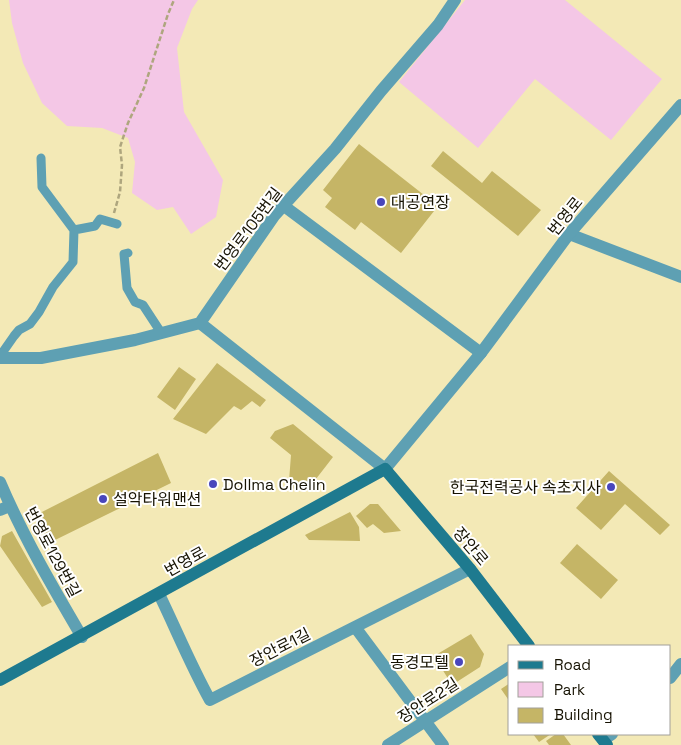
<svg xmlns="http://www.w3.org/2000/svg" width="681" height="745" font-family="'Space Grotesk','Noto Sans KR',sans-serif">
<rect width="100%" height="100%" fill="#f3e9b6"/>
<path fill="#f4c7e6" d="M9,0h189l-6,9 -15,39 7,64 39,68 -7,37 -25,17 -18,-27 -16,3 -25,-17 3,-31 -7,-24 -26,-10 -35,-2 -25,-23 -19,-40 -11,-40z
M465,0h100l97,79 -51,61 -76,-61 -57,69 -79,-66z"/>
<path fill="#c5b566" d="M359,144l79,62 -37,47 -40,-31 -6,8 -30,-23 7,-9 -9,-8z
M443,151l39,32 10,-12 49,39 -23,26 -87,-70z
M217,363l49,37 -6,7 -8,-6 -11,9 -7,-4 -28,28 -33,-15z
M179,367l17,12 -21,31 -18,-13z
M293,424l40,33 -24,31 -15,1 -5,-8 2,-26 -21,-17 5,-7z
M158,453l13,30 -122,60 -13,-28z
M609,471l61,54 -10,10 -35,-31 -24,26 -25,-22z
M370,504h8l23,27 -17,2 -11,-9 -6,4 -11,-12z
M350,512l9,15 1,14 -51,-1 -4,-5z
M12,531l40,71 -10,5 -42,-61 2,-10z
M577,544l41,36 -17,19 -41,-36z
M471,634l13,20 -4,13 -28,18 -18,-29z
M510,683v19l-9,-13z
M533,734h18l-12,8z
M556,734h7l8,11h-22l-3,-4z"/>
<g fill="none" stroke-linecap="round" stroke-linejoin="round">
<path stroke="#aea67e" stroke-width="2.5" stroke-dasharray="5 2.5" stroke-linecap="butt" d="M114,213l6,-21 2,-27 -2,-18 8,-24 16,-35 24,-74 6,-14"/>
<path stroke="#5ea0b3" stroke-width="9" d="M74,230l21,-4 5,-7 17,5
M128,253l-4,1 3,34 8,14 8,3 17,26 -6,3
M0,356l14,-20 5,-6 11,-6 9,-12 14,-25 20,-25 1,-32 -32,-43 -1,-29"/>
<path stroke="#5ea0b3" stroke-width="12" d="M284,206l197,147
M569,234l112,43
M200,323l185,146
M0,358h41l94,-18 65,-17 74,-107 61,-67 46,-58 57,-66 17,-25
M0,510l10,-4
M159,594c17,35 32,72 51,106l260,-131
M355,627l88,118
M670,678l11,-14
M603,740l9,-6
M388,745l122,-78"/>
<path stroke="#5ea0b3" stroke-width="12" d="M385,469l96,-116 88,-119 112,-129
M0,482c23,54 52,104 82,155"/>
<path stroke="#1e7a8f" stroke-width="12" d="M0,680l385,-211 85,100 59,77
M598,734l9,11"/>
</g>
<g fill="#4946bc" stroke="#fff" stroke-width="2">
<circle cx="381" cy="202" r="5"/>
<circle cx="213" cy="484" r="5"/>
<circle cx="611" cy="487" r="5"/>
<circle cx="103" cy="499" r="5"/>
<circle cx="459" cy="662" r="5"/>
</g>
<g text-anchor="middle" stroke-width="4" stroke-linejoin="round" paint-order="stroke">
<g font-size="16" fill="#161202" stroke="#fff" text-anchor="start">
<text x="391" y="208">대공연장</text>
<text x="223" y="490">Dollma Chelin</text>
<text x="601" y="493" text-anchor="end">한국전력공사 속초지사</text>
<text x="113" y="505">설악타워맨션</text>
<text x="449" y="668" text-anchor="end">동경모텔</text>
</g>
<g font-size="16" fill="#161202" stroke="#fff">
<text transform="translate(565 216) rotate(-51)" y="6">번영로</text>
<text transform="translate(248 229) rotate(-53)" y="6">번영로105번길</text>
<text transform="translate(471 546) rotate(50)" y="6">장안로</text>
<text transform="translate(53 552) rotate(62)" y="6">번영로129번길</text>
<text transform="translate(185 561) rotate(-29)" y="6">번영로</text>
<text transform="translate(280 647) rotate(-27)" y="6">장안로1길</text>
<text transform="translate(428 700) rotate(-33)" y="6">장안로2길</text>
</g>
</g>
<rect x="508" y="645" width="162" height="90" fill="#ffffff" stroke="#a2a09a"/>
<rect x="518" y="661" width="25" height="8" fill="#1e7a8f" stroke="#a2a09a"/>
<text x="554" y="670" font-size="15" fill="#161202">Road</text>
<rect x="518" y="682" width="25" height="15" fill="#f4c7e6" stroke="#a2a09a"/>
<text x="554" y="695" font-size="15" fill="#161202">Park</text>
<rect x="518" y="708" width="25" height="15" fill="#c5b566" stroke="#a2a09a"/>
<text x="554" y="720" font-size="15" fill="#161202">Building</text>
</svg>
